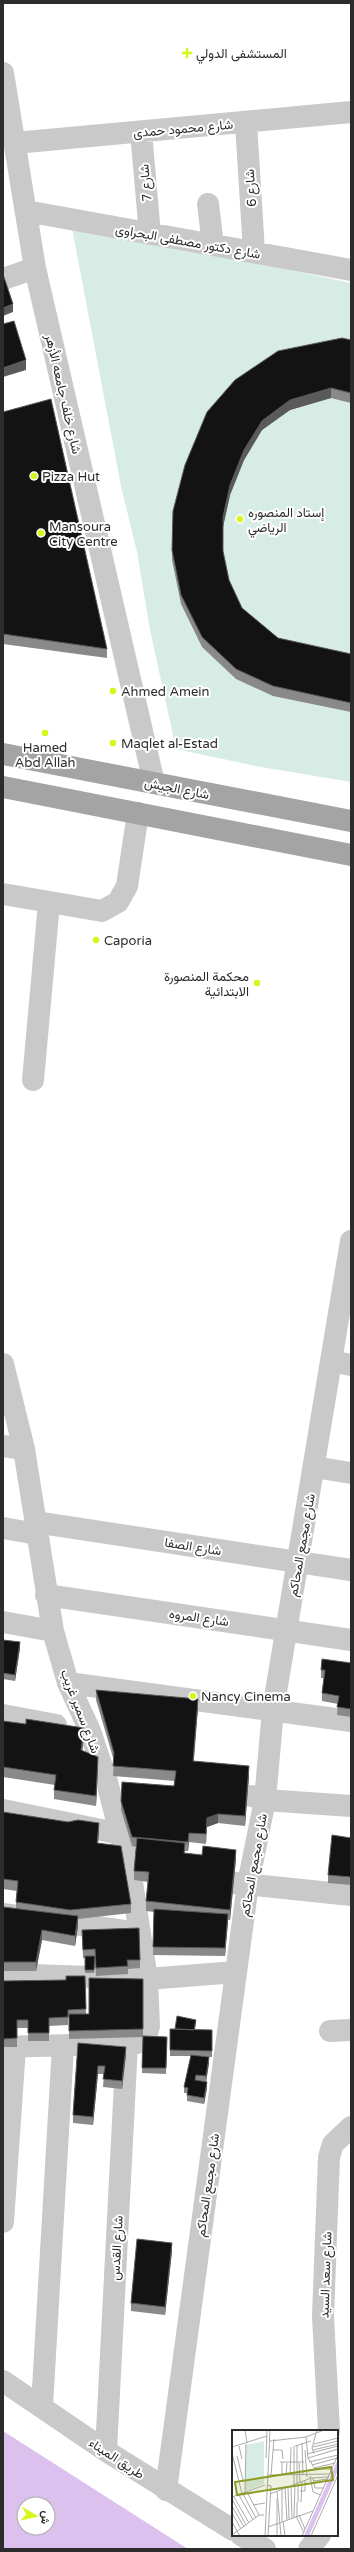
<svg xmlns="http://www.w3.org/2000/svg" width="354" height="2552" font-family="'Varela Round',Vazirmatn,sans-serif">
<rect width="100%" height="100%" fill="#fff"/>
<path fill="#d7ece5" d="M71,223l280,60v499l-90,-15 -85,-18 -26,-119 -13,-78 -16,-66z"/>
<path fill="#dcc1ee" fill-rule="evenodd" d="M3,2431l185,118h-185zM24,2504h24v24h-24z"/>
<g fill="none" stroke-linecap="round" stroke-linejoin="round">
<path stroke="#c9c9c9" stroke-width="22" d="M3,73l32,195 119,515
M246,123l8,129
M141,132l9,102
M15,143l336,-31
M208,204l5,41
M26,211l325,59
M3,279l32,-11
M3,894l99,17 16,-9 9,-16 11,-73
M33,1080l16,-177
M332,1361l19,4
M3,1364l21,85 29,182 15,52 22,48 17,51 24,94 16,103 2,47 -3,11 -9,6 -134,4
M3,1446l21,3
M314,1467l37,6
M35,1522l316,48
M3,1528l34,6
M46,1595l305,45
M3,1622l50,9
M68,1683l283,38
M3,1715l53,10
M252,1796l13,4 86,6
M3,1810l118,24
M235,1883l116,12
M3,1914l136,19
M3,1974l144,5 89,-7
M330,2031l21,-1
M3,2222l12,-175
M3,2381l103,70 127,79
M42,2406l21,-360
M329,2431l-6,-115 6,-159 4,-13 18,-17
M106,2451l21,-407
M166,2490l82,-606 17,-84 8,-90 78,-469
M241,2535l24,14
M309,2549l11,-14"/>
<path stroke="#a4a4a4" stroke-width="22" d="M3,754l348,67
M3,787l348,68"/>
</g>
<path fill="#898989" d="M351,340v63l-20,-5 -41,12 -28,20 -18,30 -14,35 -7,32v24l6,29 13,28 36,30 73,16v58l-78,-16 -37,-17 -34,-32 -21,-43 -9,-44 1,-49z
M3,412l104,237v9l-104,-14z
M3,1640l17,8 -5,33 -12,-2z
M351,1663v54l-14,-2 1,-11 -16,-3v-8l2,-15h-3v-8z
M96,1690l102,18 -5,53 56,15 -4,50 -27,-3 -11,4 -1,17 -17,-2 -1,9h-3v2l51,6 -6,61h-2l-3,36 -72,-1 1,-43 -8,-1v-10l2,-19 -14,-2v-9l2,-24 -4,-1 -11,-36v-9l53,-15 1,-5 -62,-5 1,-15 -18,-61z
M3,1721l81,16 -2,14 16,15 -2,40 -42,-7v-9l1,-5 -52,-8z
M3,1812l96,20 -1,11 33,61v9l-53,6v7l-3,20 -33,-6 -6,31h-33v-64l13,1v-6l1,-11 -14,-2z
M351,1838v47l-23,-2v-8z
M82,1930l58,30v8l-12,1v5l-32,2 -1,-19 -1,16h-9v-15h-2z
M85,1976l1,38h3l54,-35v57l24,1 -1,37 -24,-1 1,-36 -74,2v-21h-1v7l-19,1v15h-21v-13h-11v19h-14v-66l63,-1z
M196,2023l-1,7h17v27h-5l2,6 -3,19 1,6 -3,16 -17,-3v-8h-3v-6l7,-31h-21v-27h5z
M78,2043l48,12 -4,34 -19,-2 1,-13h-6l-5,51 -20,-2v-8z
M172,2251l-7,64 -34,-4v-8z"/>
<path fill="#5a5a5a" d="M3,268h1v8h-1z
M13,304v8l-10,4v-8z
M26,360v10l-23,7v-9z
M331,388v10l-41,12 -28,20 -18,30 -14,35 -7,32v-10l7,-32 14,-35 18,-29 28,-21z
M20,1642v6l-5,33v-6z
M198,1699v9l-5,63v-10z
M84,1728v9l-3,23v-10z
M98,1757v9l-2,40v-10z
M249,1766v10l-4,50v-10z
M218,1814v9l-11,4 -1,17 1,-26z
M99,1823v9l-2,20v-9z
M189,1833v9l-1,9v-9z
M236,1850v9l-6,61v-10z
M228,1914v8l-3,34v-8z
M78,1916v10l-3,20v-10z
M42,1930v10l-6,31v-9z
M126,2047v8l-4,34v-8z
M209,2057v6l-3,19v-6z
M98,2066v8l-5,51v-8z
M207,2082v6l-3,16v-6z
M172,2243v8l-7,64v-8z"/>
<path fill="#131313" stroke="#5a5a5a" d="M4,277l9,27 -10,4v-30z
M14,321l12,39 -23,8v-44z
M342,338l9,2v53l-20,-5 -41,12 -28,21 -18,29 -14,35 -7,32v34l6,29 13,28 36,30 73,16v49l-78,-17 -37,-17 -34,-32 -21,-42 -9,-45 1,-39 12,-46 22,-53 28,-32 43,-29z
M51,399l56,250 -104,-15v-222z
M3,1640l17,2 -5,33 -12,-2z
M322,1659l29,4v46l-14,-2 2,-11 -17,-3 3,-23h-4z
M96,1690l102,9 -5,62 56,5 -4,50 -27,-2 -11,4 -1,16 -17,-1 -1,9 -56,-5 -11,-36 1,-19 52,4 2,-15 -63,-5 1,-13z
M26,1719l58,9 -3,22 17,7 -2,39 -42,-6 2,-15 -53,-8v-46l23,3z
M3,1812l65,10 10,-2 21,3 -2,20 24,3 10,58 -61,6 -54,-8 2,-21 -15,-2z
M332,1835l19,3v39l-23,-2z
M137,1838l48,5 -1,10 18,2 1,-9 33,4 -6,60 -84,-9 3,-29 -15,-1z
M3,1907l75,9 -3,20 -33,-6 -6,32h-33z
M154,1909l74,5 -3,34 -72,-1z
M139,1928l1,32h-13l1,6 -32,2 -1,-19 -12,1 -1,-20z
M85,1956h10l-1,14h-9z
M66,1976h19l1,33 -18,1v7l-19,1v15h-21v-13h-11v18l-14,1v-58l63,-1z
M89,1978l54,1v50l-74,2v-17h20z
M177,2016l19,4 -2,10 -19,-1z
M170,2029l42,1v21l-42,-1z
M143,2036l24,1 -1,31h-24z
M78,2043l48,4 -4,34 -19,-2 2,-13h-7l-5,51 -20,-2z
M191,2055l18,2 -3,19 -10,-1 -1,5 12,2 -3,16 -17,-3 1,-7 -4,-1z
M137,2239l35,4 -7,64 -34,-4z"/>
<g fill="#d8f61b" stroke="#fff" stroke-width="1.5">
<path d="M185 47h4v4h4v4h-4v4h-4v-4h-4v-4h4z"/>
<circle cx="34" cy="476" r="4"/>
<circle cx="240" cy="519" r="4"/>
<circle cx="41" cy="533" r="4"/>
<circle cx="113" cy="691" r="4"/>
<circle cx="45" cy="733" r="4"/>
<circle cx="113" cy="743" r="4"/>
<circle cx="96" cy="940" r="4"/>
<circle cx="257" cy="983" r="4"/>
<circle cx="193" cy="1696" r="4"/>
</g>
<g text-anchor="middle" stroke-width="4" stroke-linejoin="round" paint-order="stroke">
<g font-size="13" fill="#2c2c2c" stroke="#fff" text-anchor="start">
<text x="196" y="58">المستشفى الدولي</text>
<text x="42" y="481">Pizza Hut</text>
<text x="248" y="517">إستاد المنصوره<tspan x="248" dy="15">الرياضي</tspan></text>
<text x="49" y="531">Mansoura<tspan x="49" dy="15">City Centre</tspan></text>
<text x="121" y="696">Ahmed Amein</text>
<text x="121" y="748">Maqlet al-Estad</text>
<text x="45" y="752" text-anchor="middle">Hamed<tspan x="45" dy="15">Abd Allah</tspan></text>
<text x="104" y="945">Caporia</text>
<text x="249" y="981" text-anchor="end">محكمة المنصورة<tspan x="249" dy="15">الابتدائية</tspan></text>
<text x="201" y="1701">Nancy Cinema</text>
</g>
<g font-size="13" fill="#2c2c2c" stroke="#fff">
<text transform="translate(183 128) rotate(-5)" y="5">شارع محمود حمدى</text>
<text transform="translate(145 183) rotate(-95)" y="5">شارع 7</text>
<text transform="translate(250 188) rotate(-94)" y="5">شارع 6</text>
<text transform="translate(188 241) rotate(10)" y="5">شارع دكتور مصطفى البحراوى</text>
<text transform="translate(64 394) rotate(77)" y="5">شارع خلف جامعه الأزهر</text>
<text transform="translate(177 788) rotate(11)" y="5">شارع الجيش</text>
<text transform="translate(301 1545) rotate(-80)" y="5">شارع مجمع المحاكم</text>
<text transform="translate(193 1546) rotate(9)" y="5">شارع الصفا</text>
<text transform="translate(199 1617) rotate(8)" y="5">شارع المروه</text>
<text transform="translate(81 1711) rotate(69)" y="5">شارع سمير غريب</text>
<text transform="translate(253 1865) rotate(-80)" y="5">شارع مجمع المحاكم</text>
<text transform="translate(207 2185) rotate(-82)" y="5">شارع مجمع المحاكم</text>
<text transform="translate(116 2248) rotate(-87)" y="5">شارع القدس</text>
<text transform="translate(325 2275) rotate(-88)" y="5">شارع سعد السيد</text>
<text transform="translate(117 2458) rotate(33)" y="5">طريق الميناء</text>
</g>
</g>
<g transform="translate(232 2430)">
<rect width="106" height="106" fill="#fff"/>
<path d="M32,11v43l-19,7 1,-46z" fill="#d7ece5"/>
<path d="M106,29v11l-14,32 -15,34h-5z" fill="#dcc1ee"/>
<path fill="none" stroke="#ababab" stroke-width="1" d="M13,0l2,13M74,7l2,21 7,11h17M38,11l36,-4 18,-7M70,13l1,32M82,14l24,-6M65,15v39M7,16l3,13M62,16v39M63,16l16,-5M0,17l35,-11M81,17l25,-6M41,20h9l1,9M73,20l2,27M81,20l25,-6M0,23l10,41M75,24l31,-8M82,24l-2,-6 5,-18M5,26l6,24M34,28l1,-28M76,28l30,-9M48,32h24M77,32l29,-7M67,33l1,20M80,35l25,-7M82,38l21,-5M35,45l63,-1M39,45l3,-36M50,45v-13M54,45l1,-12M58,45l1,-28M78,46l3,16 8,3M81,48l2,10h9M82,51l14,-2M35,55l4,1 -3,50M59,56l1,32M56,57l1,32M53,58l2,32M50,60v31M45,61l4,45M68,61h5v-11M15,62l12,23M13,63l1,-49M11,64l13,24M38,64l41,-16 18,-1M7,65l14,25M0,67l33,-12M2,67l15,26M0,69l14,26M66,72v-18M69,72l1,-20M21,75l12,-2M0,76l12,21M0,83l9,16M67,85l6,14M64,86l8,17M65,86v-14M62,87l1,-32M51,91l2,15M0,92l8,14M36,97l45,-16M0,105l27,-20h5M33,106l5,-106M45,106v-37M70,106l36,-81M79,106l27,-61"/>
<path fill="#8b9b23" fill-opacity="0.15" stroke="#8b9b23" stroke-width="2" d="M99,37l2,13 -96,15 -2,-13z"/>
<rect width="106" height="106" fill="none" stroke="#2c2c2c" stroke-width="2"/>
</g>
<rect width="354" height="2552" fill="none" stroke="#2c2c2c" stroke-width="8"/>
<g transform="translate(36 2516) rotate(99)"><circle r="19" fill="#ffffff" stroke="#ababab"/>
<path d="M0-3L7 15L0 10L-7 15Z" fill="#d8f61b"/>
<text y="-6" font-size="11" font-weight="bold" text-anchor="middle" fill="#2c2c2c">ش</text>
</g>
</svg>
